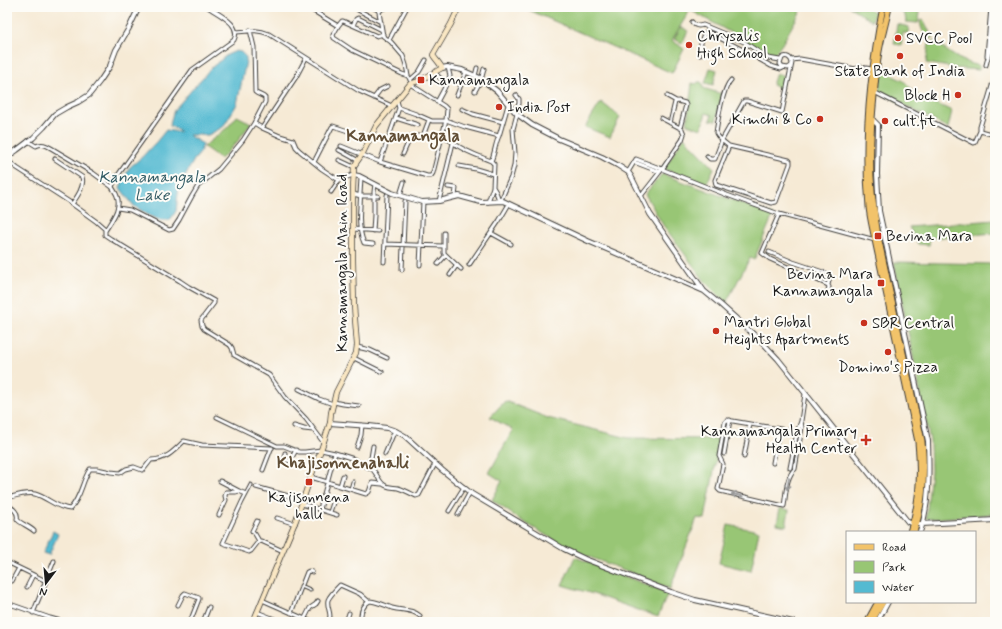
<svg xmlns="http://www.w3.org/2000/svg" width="1002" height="629" font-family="Mynerve,sans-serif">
<rect width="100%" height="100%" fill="#fdfcf7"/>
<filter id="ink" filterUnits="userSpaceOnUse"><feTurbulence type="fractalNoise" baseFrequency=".025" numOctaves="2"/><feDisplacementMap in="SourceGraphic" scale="8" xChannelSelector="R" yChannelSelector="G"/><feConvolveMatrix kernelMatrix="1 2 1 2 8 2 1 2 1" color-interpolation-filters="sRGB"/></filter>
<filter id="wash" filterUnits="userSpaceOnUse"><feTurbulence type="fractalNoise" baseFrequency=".012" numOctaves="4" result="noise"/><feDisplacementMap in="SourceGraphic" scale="16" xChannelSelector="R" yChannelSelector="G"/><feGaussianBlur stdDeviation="0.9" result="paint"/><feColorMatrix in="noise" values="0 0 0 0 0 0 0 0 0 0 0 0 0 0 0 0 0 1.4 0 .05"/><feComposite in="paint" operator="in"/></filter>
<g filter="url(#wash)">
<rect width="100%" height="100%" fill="#f6ead5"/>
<path fill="#98c674" stroke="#5a7148" d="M522,7h281l-21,37 -9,12 -83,-46 -18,30 12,9 -12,24z
M850,7h16l9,5 -3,9z
M899,7h17l4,7 -2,9 -12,-1 -1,-7 -6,-6z
M923,20l10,18 -5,1c-5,-6 -7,-11 -8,-18z
M897,24l12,3 -1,6h-5l-2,12 -7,-1z
M681,27l7,4 -6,12 -8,-4z
M936,41c14,14 25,20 43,25v4l-24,-2 -29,-5 3,-19z
M881,67h4l8,9 11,5 12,13 36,17 -4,17 -69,-36z
M710,68l7,2 -4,15 -8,-2z
M776,73l8,3 -4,12 -8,-3z
M698,82h3l2,2v4l19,6 -6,27 -6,-1 2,-5 -6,-2 -5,16 -14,-5 5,-41 4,1z
M601,102l19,15 -10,20 -25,-10z
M237,116l14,7 -14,19 -16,17 -17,-12 4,-4 20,-16z
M684,137l30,31 -8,17 -42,-16z
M662,174l111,41 -19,45 -4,-2 -24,45 -19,-19 -44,-59 -18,-31z
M995,220v13l-65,5 -1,7 -11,-1 -9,-17z
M894,262l101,2v250l-69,5 5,-48 -1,-30z
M505,401l43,17 80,20 92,1 -15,80 -8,-1 -27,71 -35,-15 -62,-23 -51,-30 -30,-21 10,-19 -13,-8 24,-43 -23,-13z
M780,508l9,2 -3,16 -9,-2z
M728,525l31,6 -8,40 -32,-8z
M575,557l93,36 -10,24 -65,-23 -31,-9z"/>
<path fill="#54bad1" stroke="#386b76" d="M236,51l5,1 5,5v4l-9,43 -14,23 -15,8h-20l15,9 -3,9 -6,7 -15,26 -3,25 -6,9h-9l-11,-4 -16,-10 -14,-18 3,-8 7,-13 12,-10 15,-16 9,-11 13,2v-2l-9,-4 1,-6 3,-10 37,-42 16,-13z
M53,531l5,3 -9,21 -6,-2z"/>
</g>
<g filter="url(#ink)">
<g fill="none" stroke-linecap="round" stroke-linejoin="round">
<g stroke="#3d3b38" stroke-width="5">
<path id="minor" d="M307,7l31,19 -5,9 1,3 18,12 50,24 6,2
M372,7l6,3 1,2 4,24 8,6 12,14 3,9 2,11 4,7
M391,7h1
M358,10l23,12
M379,12l3,-3 5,-2
M692,22c3,4 6,5 11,3l41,17 24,16 12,2
M353,25l3,-6 2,-1 24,12
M338,26l4,-5h1l34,15 6,-2
M250,30l4,17 1,45c3,3 8,3 10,6v4l-11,21
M237,32c12,-1 20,-3 32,2l90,57 33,15
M389,40l18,-33
M700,55c0,-7 1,-17 5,-22l3,-1 37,19 26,15 10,3 2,-1
M987,56l4,-49
M792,60l8,-1 56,10
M986,65l4,-15 5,-43
M434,72l7,7 6,3
M872,74l-13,-3 -3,-2 4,-2 12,2
M475,76l2,-8
M410,80l9,-8 7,-12
M475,91l6,-11 3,-11
M874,92l100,51 1,-1 5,-11v-4l12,-41v-1l3,1
M457,95l9,-23
M667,96l9,5
M374,98l6,-8 8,-4
M437,102l7,-13 6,-13 -2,-9
M399,108l17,6 16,7h14
M462,109l11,5 30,8
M514,111l5,-7v-5l-3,-4
M396,118l22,7
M661,118l21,11 2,5 -2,6 -19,28 1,2 63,25 52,19 96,26
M446,120l19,7 34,9 9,-31
M670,123l5,-21 3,-1 7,2 1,2 -6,23
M262,128l18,8 13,4 3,7 4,4 22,18 15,10 2,1 14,-5
M980,131l15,4
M442,134c5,3 8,7 13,10 11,8 24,12 36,17l3,3 -1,23 -5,15
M993,134l2,-6
M28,141l8,5c6,-3 10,-1 15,2l42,25 19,14
M341,146l39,16 47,14h4l2,-3 13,-53 1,-11 -3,-3 -34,-22
M729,146l60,14 1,1v3l-14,38 -5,1 -55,-18 -1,-5 14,-34c-4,-3 -11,-8 -13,-13 2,-13 6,-44 15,-53
M339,150l18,10
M403,154l8,-18h12l6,-16
M707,156l3,3h5l7,-19 22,-39h3l35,11 10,-49c-1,-6 -6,-8 -10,-5l-2,6 2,3 6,1 3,-2
M55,159l27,18c3,9 -5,20 -10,27
M7,160l10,8 51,33 29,21 8,7v6l6,4 69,42 9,6 25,14v2l-13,17 1,6 2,3 26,16 2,3 2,7 35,20 16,22 21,22 18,24
M339,160l15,7
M491,161c4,-8 4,-17 8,-25
M314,162l18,-35 1,-1 15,5
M380,162l19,-54 -2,-7
M634,162l26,10
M459,166l17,3 17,5
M628,172l8,-13 26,10
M361,178l-1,16c1,4 0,8 0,13 -1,12 -1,25 4,36l9,1
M448,187l8,1 -1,9
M493,187l3,5 3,8
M331,192l8,-12
M353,194l8,2h17
M400,195l4,-13
M641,196l22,-28
M501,200l10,-23 3,-11 1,-13 -2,-24 4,-15
M439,201l14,-58
M118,208l12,2 39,20 4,-1 6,-9 13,-24 6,-10 21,-17 24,-29 11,-17 8,5 34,-51 10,-19
M779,214l-17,39 8,6 58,26 1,2 -2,6
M353,229l25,2
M105,231c6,-10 17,-23 12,-35 -1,-3 -3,-6 -5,-9l4,-9 76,-108 42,-30c8,-16 -15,-25 -26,-33
M373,231l1,-16v-23l1,-8
M444,233v20l17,16
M491,233l20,11
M385,244l58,2
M769,252l24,10 36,12 1,3 -2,8
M384,262l3,-67
M438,264l8,-9
M420,265l3,-63
M469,265l30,-44 10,-17
M402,270l3,-69
M450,275l7,-10
M357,347l13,3 17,8
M354,358l28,14
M299,389l20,10 14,5
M334,402l9,2 16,2
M217,417l60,29h7l15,6h6l16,-2 14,3 -15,56
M294,426l10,3 9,1
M797,432l-70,-12 -2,2 -6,34 4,8 -5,25 2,2 64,15c2,-11 2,-30 11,-37l7,-42 -1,-6
M357,447l4,-12 1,-10
M285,453l-1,6 6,2 6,-11
M335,453l19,6 7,5 11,5c4,3 7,12 11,15 4,4 11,3 15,4 7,2 12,5 18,8l3,-1 16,-31
M385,454l10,-24
M724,454l6,-34
M744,457l6,-33
M773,463l6,-34
M366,466l5,-8 2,-12
M790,468l7,-36 4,-11 4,-27
M263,470l8,-21 1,-1
M311,477l55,17 3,-2 3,-9 10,1
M220,481l19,10
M251,485l-9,17 -19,41 26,9 2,-1 7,-9 3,-1 22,10
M340,486l3,-10
M256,487l47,13
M351,489l2,-7
M7,498c8,-2 20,-6 28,-4 12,3 21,14 35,15 12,-13 11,-26 20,-40h7l14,3 9,1 6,-4 8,-2 8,3 2,-1 7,-9c15,0 23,-9 33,-19l18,4 70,3
M302,504l35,11
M7,505c6,3 12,7 10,14 2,4 12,7 17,12
M449,511l15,-24
M330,512l4,-12
M458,514l12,-22
M219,515l7,-15 -1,-4 1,-4h10l3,-1 7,3
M277,518l18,6
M257,521l-5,10 3,3 4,7
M7,562l39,19
M12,581l7,-13
M301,586l9,4
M27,587l6,-12
M262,600l50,22
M7,603l43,15 14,4
M178,605l5,-10 2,-2 14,5v1l-9,23
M257,612l25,10
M33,613l21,-52
M291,613l16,-41 2,-1 3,1
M203,622l6,-15
M303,622l7,-14 6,-4 2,-3
M327,622c7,-6 -1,-14 1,-22 1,-3 9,-12 12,-15l20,9 8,7
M346,622l3,-9
M361,622c0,-2 0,-5 0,-7 0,-6 5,-12 9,-14 8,1 15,4 22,7 11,3 20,1 28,8"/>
</g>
<g stroke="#3d3b38" stroke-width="6">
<path id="tertiary" d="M442,68l5,-1 15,3 18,8 17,13 20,23 15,11 27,14 43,18 15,8 11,7 3,4 19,38 54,77 17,14 41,37 16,17 130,163 5,2h9l73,-4
M872,119l6,6 -1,49 2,37 49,230c1,30 2,62 -8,91
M7,157l10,-7 16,-12 11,-11 11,-13 12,-7 11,-5 11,-7 11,-14 10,-15 6,-16 13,-22 10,-21
M353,175l6,1 33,17 30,9 17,-1 20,-5 22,6 22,-1 85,40 116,50
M330,423l39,3 18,2 9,3 9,5 37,34 30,24 92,55 21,10 86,33 24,8 98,22
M877,622l11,-20"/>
</g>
<g stroke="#3d3b38" stroke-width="6">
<path id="secondary" d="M253,622l43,-102 13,-38 12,-32 9,-27 1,-10 5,-21 20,-39 1,-8 -3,-39 -1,-46v-70l1,-24 9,-13 13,-27 34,-42 11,-4 21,-12c-2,-5 -7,-9 -9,-13l18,-31 8,-17"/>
</g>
<g stroke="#3d3b38" stroke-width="7">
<path id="primary" d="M883,7c-13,66 -20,133 -14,200 1,11 4,22 6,33l43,202c3,30 2,61 -8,90
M889,7c-3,17 -9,34 -11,51 -5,44 -10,89 -6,133 1,15 4,30 6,45l44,205c3,31 2,62 -8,91
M867,622l11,-20
M871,622l12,-20"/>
</g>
<use href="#minor" stroke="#fff" stroke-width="3"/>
<use href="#tertiary" stroke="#fff" stroke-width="4"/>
<use href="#secondary" stroke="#fae7c3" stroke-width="4.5"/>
<use href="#primary" stroke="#f2c36a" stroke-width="5"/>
</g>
<defs><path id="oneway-shaft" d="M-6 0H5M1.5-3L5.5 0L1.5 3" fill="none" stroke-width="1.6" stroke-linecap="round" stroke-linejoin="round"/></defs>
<g stroke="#999">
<use href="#oneway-shaft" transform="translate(788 484) rotate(100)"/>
<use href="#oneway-shaft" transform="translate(737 495) rotate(-167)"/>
</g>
</g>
<g fill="#c8321e" stroke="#fdfcf7" stroke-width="1.5">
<circle cx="898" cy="38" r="4"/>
<circle cx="689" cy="45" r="4"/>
<circle cx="900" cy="56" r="4"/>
<rect x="417" y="76" width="8" height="8" rx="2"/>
<circle cx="958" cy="95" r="4"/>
<circle cx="499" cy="107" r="4"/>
<circle cx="820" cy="119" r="4"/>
<circle cx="885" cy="121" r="4"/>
<rect x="874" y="232" width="8" height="8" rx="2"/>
<rect x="877" y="279" width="8" height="8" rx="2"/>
<circle cx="864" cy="323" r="4"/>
<circle cx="716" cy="331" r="4"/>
<circle cx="888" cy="352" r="4"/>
<path d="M864 434h4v4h4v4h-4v4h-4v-4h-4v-4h4z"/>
<rect x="305" y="478" width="8" height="8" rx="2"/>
</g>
<g text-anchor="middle" stroke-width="4" stroke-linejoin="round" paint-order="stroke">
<g font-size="15" fill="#1c1c1c" stroke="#fdfcf7" text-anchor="start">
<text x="697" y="41">Chrysalis<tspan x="697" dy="17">High School</tspan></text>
<text x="906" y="43">SVCC Pool</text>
<text x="900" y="76" text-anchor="middle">State Bank of India</text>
<text x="429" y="85">Kannamangala</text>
<text x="950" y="100" text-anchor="end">Block H</text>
<text x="507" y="112">India Post</text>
<text x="812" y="124" text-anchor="end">Kimchi &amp; Co</text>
<text x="893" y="126">cult.fit</text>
<text x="886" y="241">Bevina Mara</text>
<text x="873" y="279" text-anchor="end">Bevina Mara<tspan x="873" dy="17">Kannamangala</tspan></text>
<text x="724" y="327">Mantri Global<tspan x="724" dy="17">Heights Apartments</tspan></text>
<text x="872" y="328">SBR Central</text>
<text x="888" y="372" text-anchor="middle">Domino's Pizza</text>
<text x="857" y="436" text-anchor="end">Kannamangala Primary<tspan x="857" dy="17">Health Center</tspan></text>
<text x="309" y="502" text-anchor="middle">Kajisonnena<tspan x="309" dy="17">halli</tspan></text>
</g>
<g font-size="15" fill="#1c1c1c" stroke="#fdfcf7">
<text transform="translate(342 263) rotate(-90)" y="5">Kannamangala Main Road</text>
</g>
<g font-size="16" font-style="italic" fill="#325b64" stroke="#fdfcf7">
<text x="152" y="182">Kannamangala<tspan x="152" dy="18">Lake</tspan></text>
</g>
<g font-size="17" font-weight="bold" fill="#614e36" stroke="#fdfcf7">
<text x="403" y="141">Kannamangala</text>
<text x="343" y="468">Khajisonnenahalli</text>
</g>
</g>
<rect width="1002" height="629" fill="none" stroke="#fdfcf7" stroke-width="24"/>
<rect x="846" y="531" width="130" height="72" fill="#fdfcf7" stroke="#a3a29f"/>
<rect x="854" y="544" width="20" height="6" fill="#f2c36a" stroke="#a3a29f"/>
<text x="882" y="551" font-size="12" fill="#1c1c1c">Road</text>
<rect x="854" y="561" width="20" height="12" fill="#98c674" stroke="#a3a29f"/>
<text x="882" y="571" font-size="12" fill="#1c1c1c">Park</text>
<rect x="854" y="581" width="20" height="12" fill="#54bad1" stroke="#a3a29f"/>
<text x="882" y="591" font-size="12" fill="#1c1c1c">Water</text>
<g transform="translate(46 583) rotate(196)" stroke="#fdfcf7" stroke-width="3" paint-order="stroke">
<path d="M0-3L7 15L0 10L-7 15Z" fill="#1c1c1c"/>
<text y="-6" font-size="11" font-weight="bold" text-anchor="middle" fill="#1c1c1c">N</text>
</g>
</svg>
